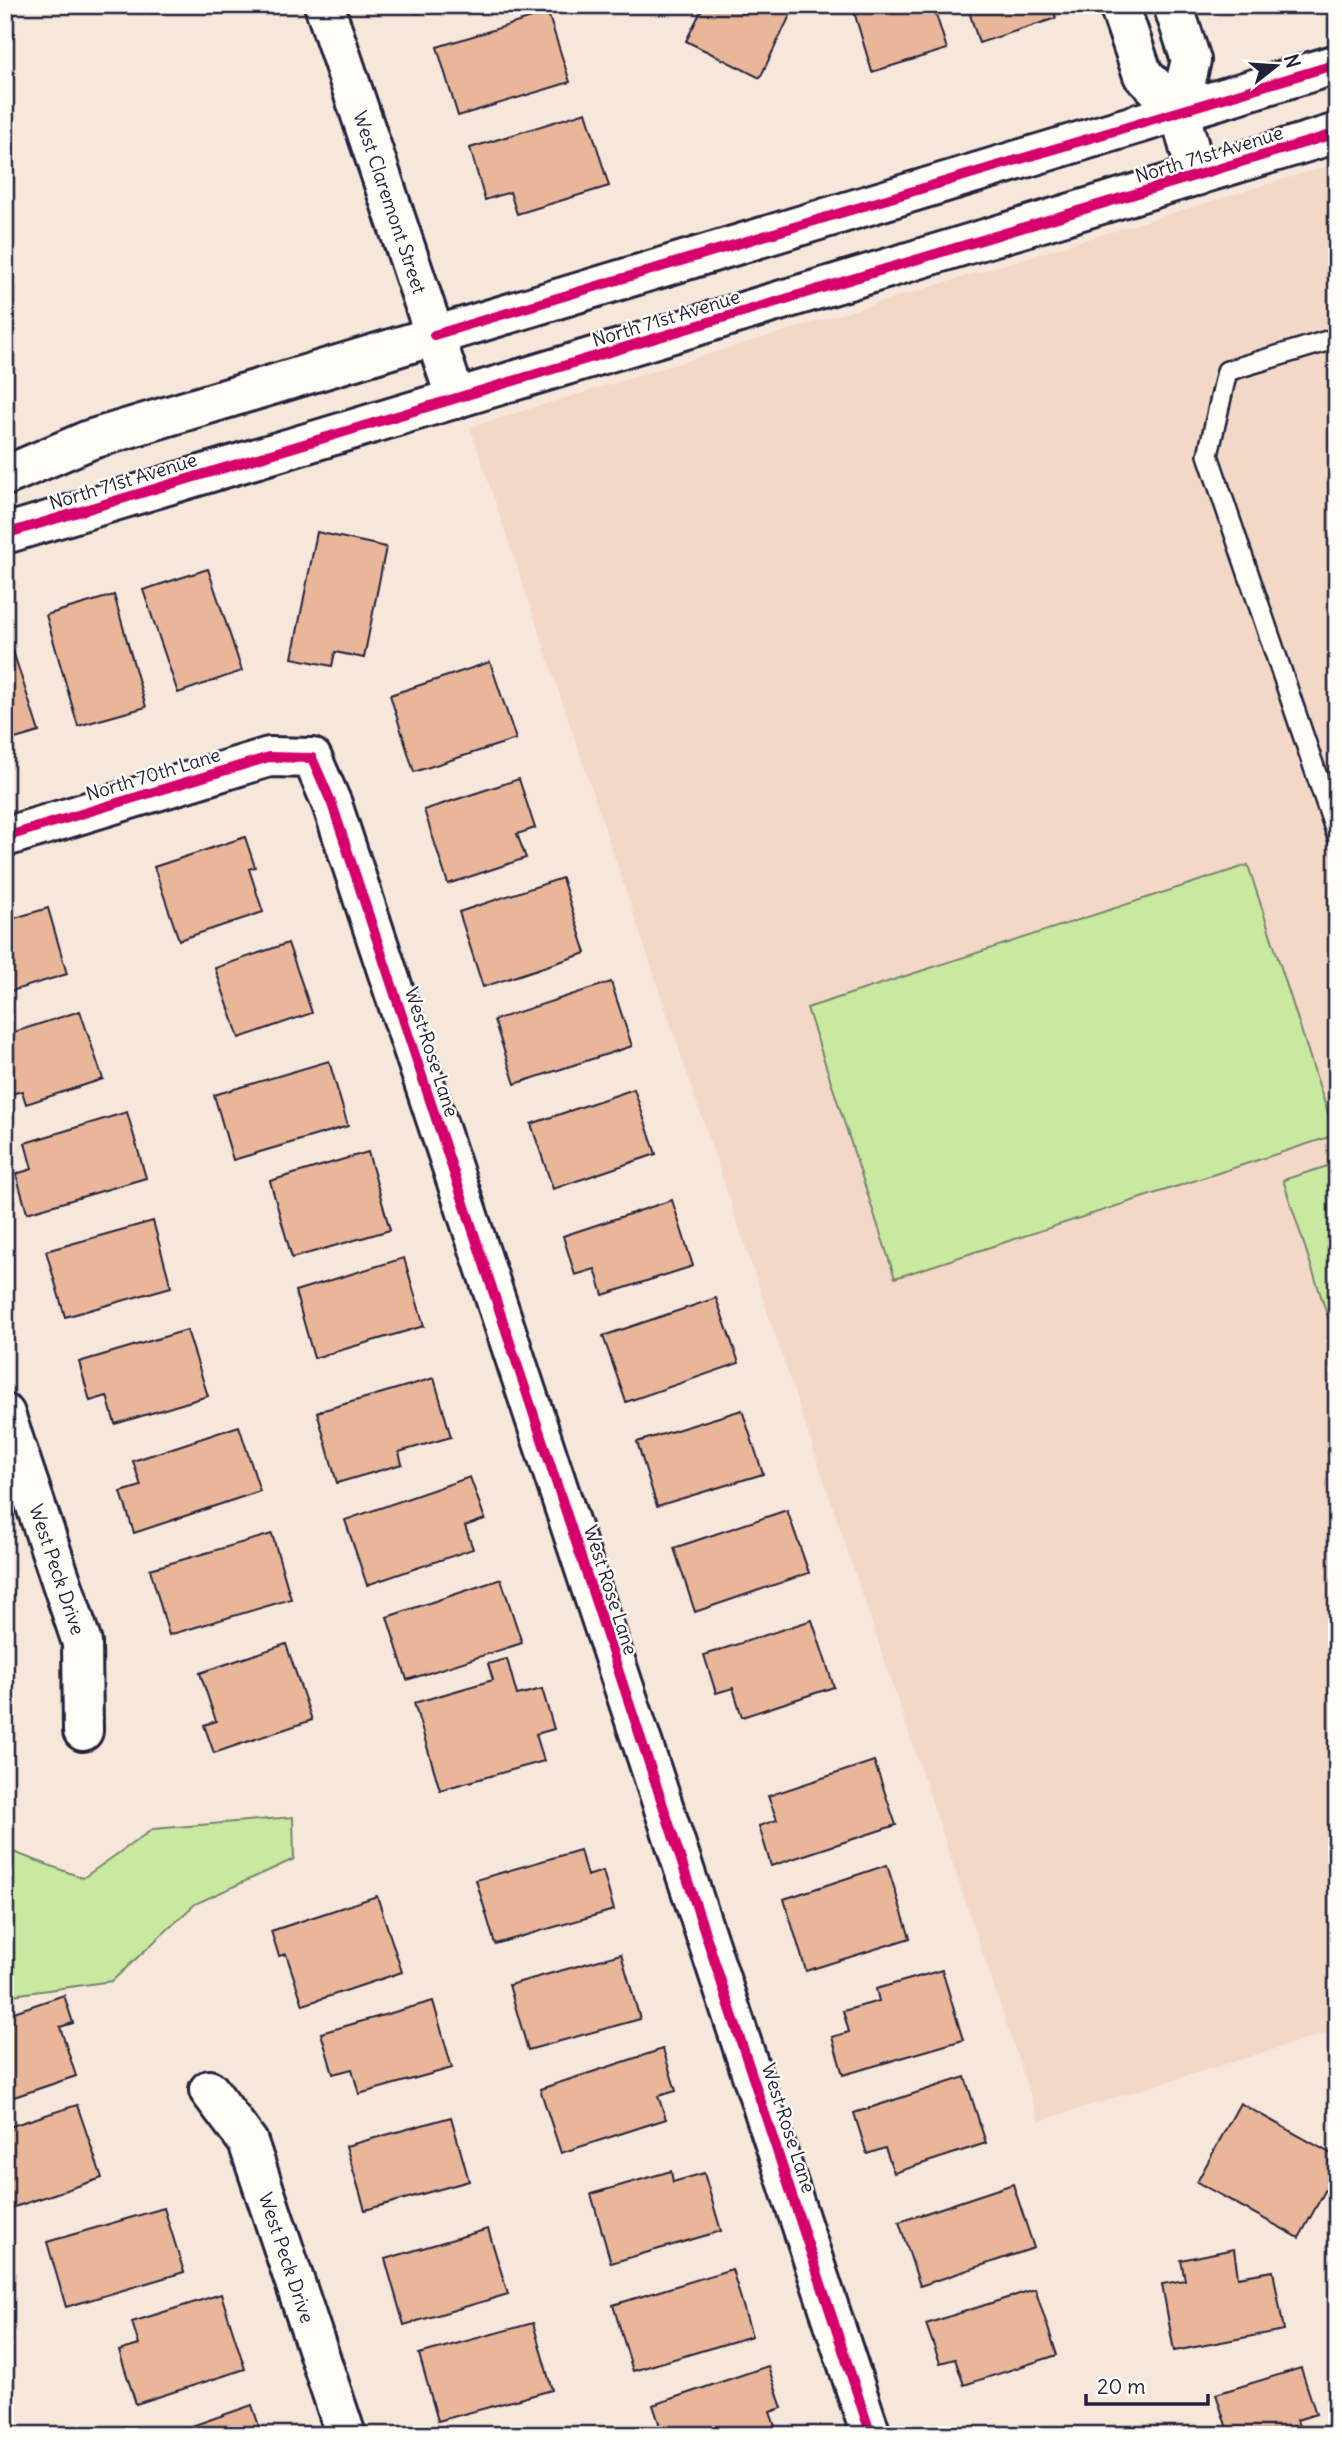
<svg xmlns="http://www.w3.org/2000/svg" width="1342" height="2440" font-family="Delius,sans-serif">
<rect width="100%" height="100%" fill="#f7e7db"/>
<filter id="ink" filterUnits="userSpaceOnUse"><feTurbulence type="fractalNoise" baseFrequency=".0143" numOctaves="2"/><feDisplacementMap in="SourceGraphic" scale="14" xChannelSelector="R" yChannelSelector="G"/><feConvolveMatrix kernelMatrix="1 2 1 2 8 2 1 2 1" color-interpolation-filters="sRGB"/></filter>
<g filter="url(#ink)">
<path fill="#f3d8c8" d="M1337,163v1867l-298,91 -569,-1694z"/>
<path fill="#c9e9a1" stroke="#76866e" stroke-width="2" d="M1248,865l87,270 -440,143 -88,-270z
M1337,1163v182l-54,-165z
M293,1817l1,42 -99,45 -83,77 -107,15v-147l78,29 70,-49z"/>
<path fill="#e9b69a" stroke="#22223b" stroke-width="2" d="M413,5h30l-27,8z
M704,5h91l-35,73 -74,-37z
M852,5h81l14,44 -75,23z
M967,5h85l4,13 -77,25z
M548,13l22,69 -112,34 -21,-69z
M586,112l23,74 -92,28 -7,-22 -25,8 -15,-52z
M317,532l69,15 -22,111 -29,-6 -3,14 -40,-8z
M1337,534v18l-6,-16z
M208,569l34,102 -64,22 -35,-103z
M114,595l32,112 -68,19 -32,-111z
M13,651l26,81 -34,10v-88z
M490,662l26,77 -102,33 -24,-77z
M519,779l16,49 -18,6 9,24 -78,26 -24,-74z
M245,837l10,30 -6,2 14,43 -84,28 -25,-73z
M562,878l24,75 -103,34 -24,-75z
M48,908l19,66 -62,19v-72z
M288,943l24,70 -73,25 -24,-70z
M611,982l21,64 -117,38 -21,-64z
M80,1011l23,68 -77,25 -4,-13 -17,5v-61z
M329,1061l19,65 -115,34 -19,-65z
M634,1089l22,65 -103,35 -22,-65z
M127,1112l19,66 -119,35 -11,-39 16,-5 -7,-26z
M368,1152l22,78 -98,28 -22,-77z
M672,1200l21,66 -90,29 -8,-26 -20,6 -12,-39z
M153,1221l18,66 -106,30 -19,-66z
M404,1258l20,68 -110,32 -19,-67z
M716,1298l23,65 -113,39 -23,-66z
M187,1330l21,66 -93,28 -8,-28 -17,5 -11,-39z
M434,1378l17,59 -52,15 3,12 -65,19 -20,-71z
M742,1410l21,64 -106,32 -20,-64z
M239,1426l21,65 -126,42 -13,-41 20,-6 -8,-25z
M470,1477l15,42 -20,7 8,23 -106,36 -22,-65z
M787,1510l22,63 -114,39 -21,-64z
M272,1534l19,65 -122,36 -19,-66z
M501,1579l21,64 -115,37 -20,-63z
M812,1620l22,67 -92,30 -9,-29 -17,5 -12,-38z
M286,1644l26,76 -98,33 -10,-28 12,-4 -16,-48z
M507,1659l10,36 25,-6 12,40 -18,5 8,27 -104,29 -26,-87 79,-23 -5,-16z
M874,1761l22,64 -125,41 -12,-40 18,-6 -9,-24z
M580,1850l7,26 16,-5 11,39 -119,34 -19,-64z
M887,1865l23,73 -104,33 -22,-72z
M377,1896l25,76 -99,33 -17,-51 -7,2 -8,-25z
M621,1954l19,65 -112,31 -19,-65z
M942,1970l21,70 -120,35 -11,-38 17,-5 -6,-21 36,-10 -3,-12z
M64,1995l9,28 -13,4 16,49 -71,24v-85z
M433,2001l19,67 -93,26 -7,-25 -19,5 -12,-41z
M663,2049l13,42 -18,5 8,23 -105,34 -21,-64z
M965,2077l21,66 -92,30 -9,-25 -18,6 -13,-41z
M1240,2103l97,54v12l-38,69 -102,-56z
M77,2105l25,73 -97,32v-82z
M451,2117l18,64 -104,29 -19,-64z
M671,2171l2,11 31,-9 17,58 -110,32 -20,-69z
M1013,2184l21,64 -114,38 -21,-64z
M164,2208l20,64 -118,35 -19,-65z
M488,2229l20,65 -104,31 -19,-66z
M1234,2249l4,28 35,-6 11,59 -110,21 -12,-67 23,-4 -4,-20z
M732,2269l20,67 -119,35 -20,-66z
M1035,2289l22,66 -93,30 -9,-26 -15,4 -14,-39z
M221,2294l24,75 -109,35 -17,-53 20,-6 -7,-23z
M533,2323l19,67 -114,31 -19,-67z
M768,2366l14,42 -12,4 8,23h-115l-10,-30z
M1301,2368l15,46 -19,6 5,15h-73l-13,-41z
M252,2405l10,30h-96z"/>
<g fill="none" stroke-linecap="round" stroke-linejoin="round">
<g stroke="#22223b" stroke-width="24">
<path id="lane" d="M1337,338l-110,33 -19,84 129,380"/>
</g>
<g stroke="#22223b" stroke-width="44">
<g id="street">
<path id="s1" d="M324,5l132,394"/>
<path d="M1119,5l24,70 36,35"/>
<path d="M1173,5l18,55 -12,50 18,66"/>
<path d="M5,837l264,-80 43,1 20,46 539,1631"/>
<path id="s2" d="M5,1414l77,229 1,88"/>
<path id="s3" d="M209,2090l39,52 98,293"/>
</g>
</g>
<g stroke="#22223b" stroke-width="44">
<path id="secondary" d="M5,476l84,-36 1248,-376
M5,534l1332,-401"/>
</g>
<use href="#lane" stroke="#fdfcf7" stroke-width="19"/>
<use href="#street" stroke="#fdfcf7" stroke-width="38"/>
<use href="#secondary" stroke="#fdfcf7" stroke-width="38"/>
<g stroke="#fdfcf7" stroke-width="15">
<path id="cycleway" d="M434,335l903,-271
M5,534l1332,-401
M5,837l264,-80 43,1 20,46 539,1631"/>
</g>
<use href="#cycleway" stroke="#d6006c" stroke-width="10"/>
</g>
</g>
<g text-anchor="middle" stroke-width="5" stroke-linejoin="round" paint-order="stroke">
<g font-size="19" fill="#22223b" stroke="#fdfcf7">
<text transform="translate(1209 154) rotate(-17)" y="7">North 71st Avenue</text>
<text dy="7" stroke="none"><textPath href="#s1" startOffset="208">West Claremont Street</textPath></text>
<text transform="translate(666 318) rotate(-17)" y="7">North 71st Avenue</text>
<text transform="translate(123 481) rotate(-17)" y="7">North 71st Avenue</text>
<text transform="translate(153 774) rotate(-17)" y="7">North 70th Lane</text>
<text transform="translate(432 1052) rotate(72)" y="7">West Rose Lane</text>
<text dy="7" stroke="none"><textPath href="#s2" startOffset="164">West Peck Drive</textPath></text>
<text transform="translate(611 1590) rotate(72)" y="7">West Rose Lane</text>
<text transform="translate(789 2128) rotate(72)" y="7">West Rose Lane</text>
<text dy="7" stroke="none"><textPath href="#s3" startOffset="187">West Peck Drive</textPath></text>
</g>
</g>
<rect width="1342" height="2440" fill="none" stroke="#fdfcf7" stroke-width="28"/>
<rect x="14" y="14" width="1314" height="2412" fill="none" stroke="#22223b" stroke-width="2.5" filter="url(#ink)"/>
<g transform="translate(1276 66) rotate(73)" stroke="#fdfcf7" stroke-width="5" paint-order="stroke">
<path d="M0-5L12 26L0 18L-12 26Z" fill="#22223b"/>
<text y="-10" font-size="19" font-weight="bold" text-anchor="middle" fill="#22223b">N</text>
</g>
<path d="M1086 2394v10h122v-10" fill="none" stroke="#22223b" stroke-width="3.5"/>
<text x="1097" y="2394" font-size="21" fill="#22223b" stroke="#fdfcf7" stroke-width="5" paint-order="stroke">20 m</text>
</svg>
